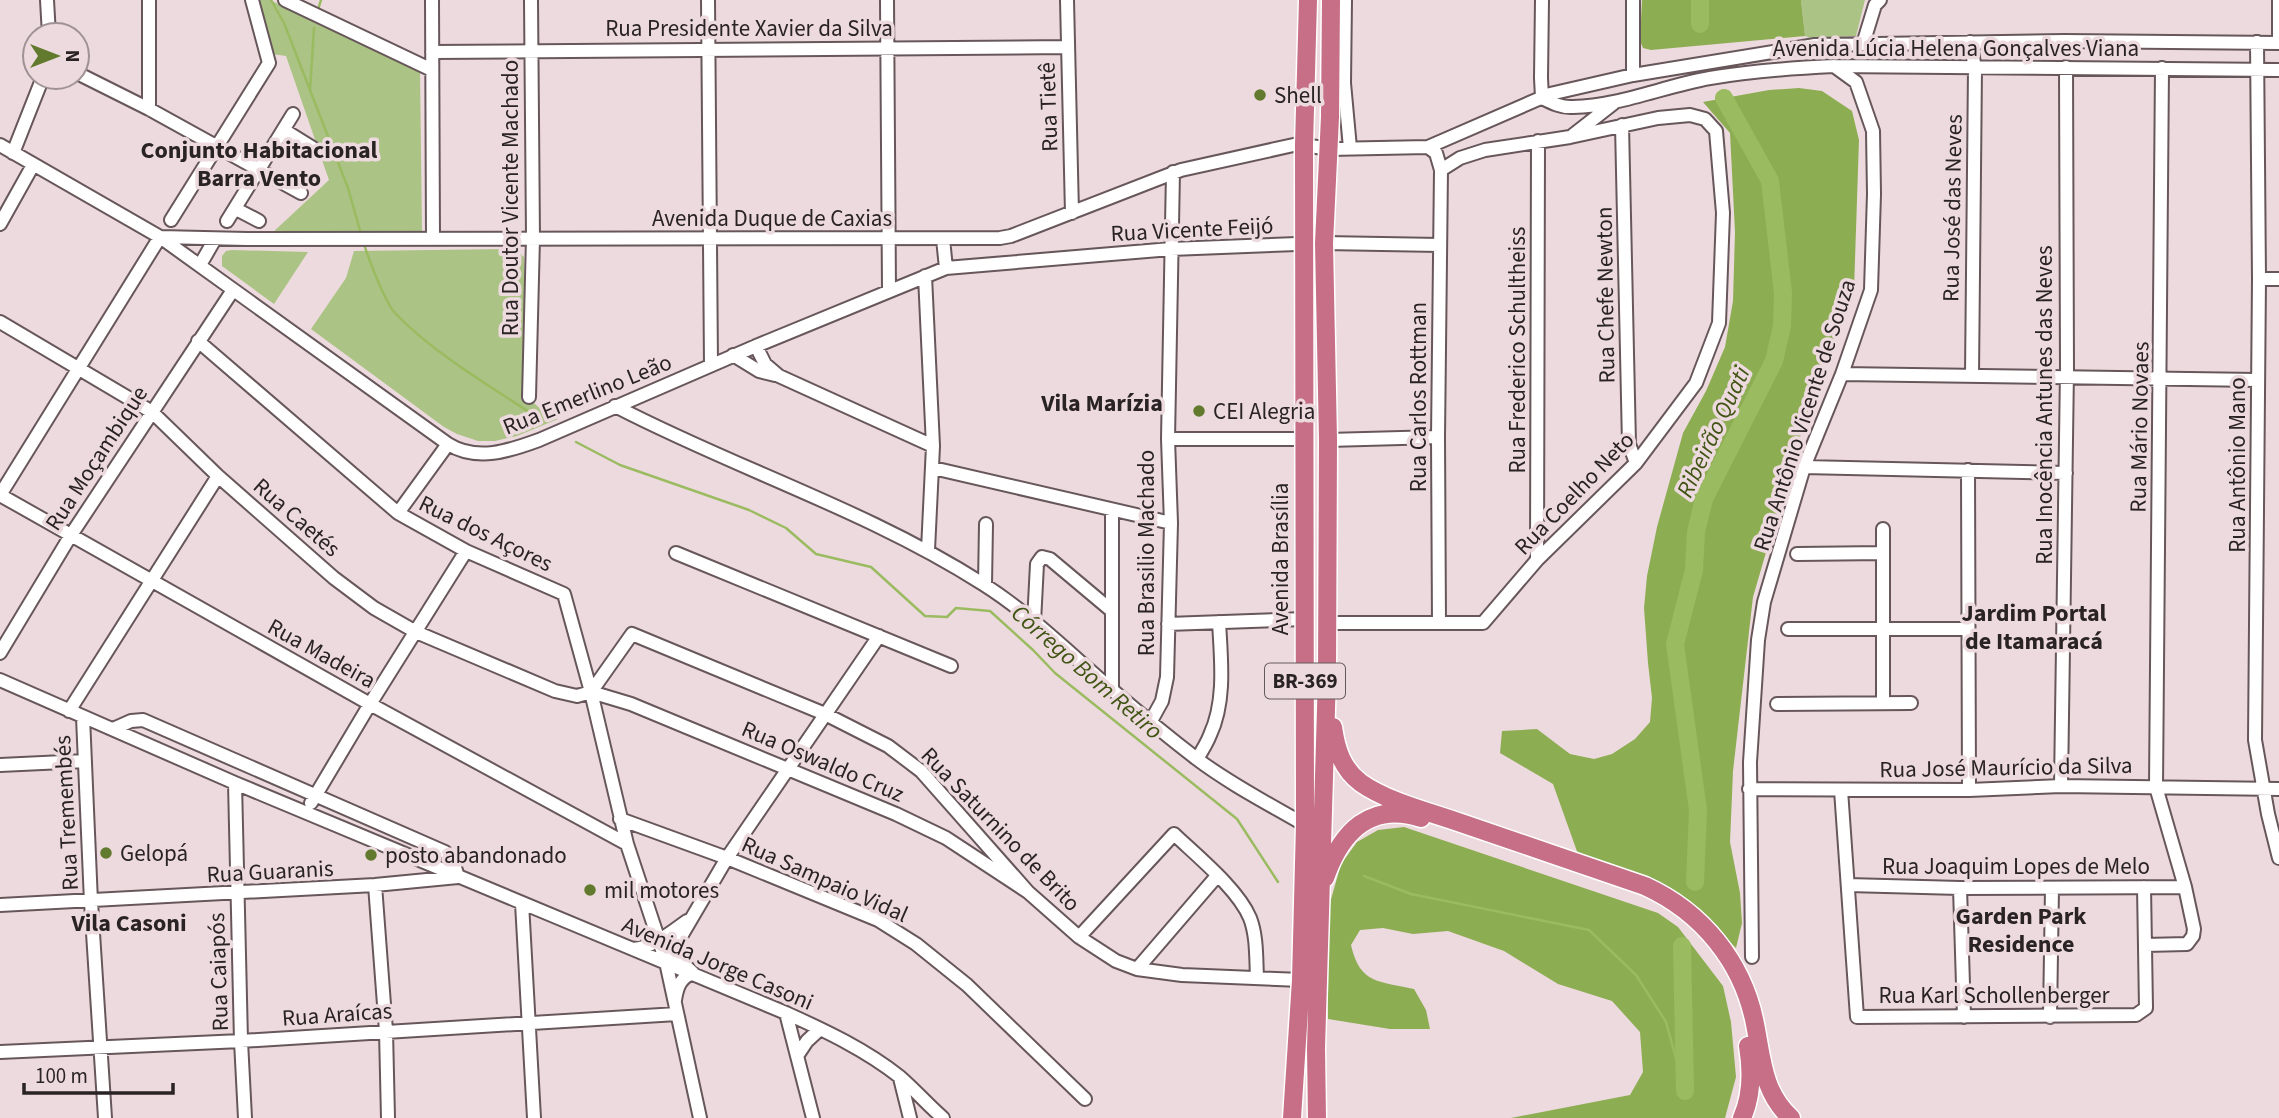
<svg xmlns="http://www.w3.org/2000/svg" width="2279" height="1118" font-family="'Source Sans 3',sans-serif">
<rect width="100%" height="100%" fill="#eddade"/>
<path fill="#abc384" d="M259,0h11l150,72 2,161 -151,1 58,-54 -43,-124 -14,-2z
M1801,0h64l-9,36 -46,2 -5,-2z
M514,249l10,8v137l22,20 12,5 -41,17 -22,5h-17l-21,-7 -13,-7 -133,-98 35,-51 8,-27z
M226,251l6,-1 76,2 -34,52 -52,-38v-10z"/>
<path fill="#8dad53" d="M1642,0h159l4,36 -154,14 -8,-2 -3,-7z
M1799,88l23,3 30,20 7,29 -5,150 -28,70 -29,86 -44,151 -20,174 -3,71 10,51 2,30 -6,25 -56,-53 -101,-38 -26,-73 -53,-31 2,-22 35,-2 33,25 24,5 18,-5 23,-15 15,-17 2,-24 -4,-35 -4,-55 3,-32 10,-49 26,-94 23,-42 19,-44 8,-46 2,-69 -5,-99 -27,-31 66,-12z
M1404,827l254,86 20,14 45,59 8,36 5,55 -11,41h-214l119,-23 13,-23 -3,-40 -28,-31 -54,-17 -54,-33 -56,-20 -35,3 -30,-6 -23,2 -9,15c9,40 29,36 63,44l12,21 4,19h-40l-62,-10 -2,-102 15,-53 16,-22 21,-12z"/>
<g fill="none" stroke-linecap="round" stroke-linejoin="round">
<path stroke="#9bbb61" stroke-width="2.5" d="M271,0l13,23 64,165 13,46
M318,10l3,-10
M310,90l4,-62
M364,244c5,16 21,58 31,69 39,41 98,75 145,106
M576,442l44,23 129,45 37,18 30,26 55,13 54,49 22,1 9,-9 34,3 43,39 22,23 182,146 41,63
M1364,876l47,18 178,36 47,45 30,47 19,69"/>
<path stroke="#9bbb61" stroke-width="18" d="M1700,0v24
M1695,882l3,-72 -23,-166 19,-74 2,-38 8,-33 70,-138 8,-35 1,-33 -13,-112 -46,-83
M1682,946l3,145"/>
<g stroke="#67575a" stroke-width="16">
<path id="minor" d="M47,0l2,35
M149,0v109
M285,0l147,70
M432,0l1,238
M708,0l3,365
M887,0l2,290
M1067,0l5,213
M1345,0l-1,83 6,65
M1970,42l5,26 -3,307
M2257,42l2,237 -4,461 13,74 11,44
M2279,43v-43
M1863,44l12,-39 5,-5
M432,52l635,-5
M77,73l72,36 152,84
M1633,75v-75
M1542,98c10,5 20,10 31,9 47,-1 91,-21 137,-29 41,-7 82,-10 124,-12l445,4
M1542,98l-1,-20 1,-78
M1622,125l7,319 7,19
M284,130l29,18
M1573,135l41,-32
M0,145l160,92 288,207c29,18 61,7 91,-4l217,-94 190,-78 225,-19 153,-6 116,2
M1428,147l8,6 5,17 -3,267 1,186
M13,153l30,-76
M236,209l23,12
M171,220l98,-157 -17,-63
M227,221l66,-107
M0,224l33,-59
M160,237l87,2 753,-1 11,-2 170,-66 117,-26 31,5 99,-2 122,-53 83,-19 182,-30 249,-4 215,2
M943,239l3,29
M200,265l15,-26
M925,276l8,170 -5,104
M2259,279h20
M0,322l152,90 66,64 116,102 40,30 42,24 139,59 22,5 14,-4 40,12 265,110 50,24 82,54
M198,341l200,172 68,38 98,43 27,98 36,152 39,118 34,156
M756,346l9,18 14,12 154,70
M733,355l26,16 16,4
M1842,374l416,6
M529,397l4,-159 -2,-238
M615,406c121,63 252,104 368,178 46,29 85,68 127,104 28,24 57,48 87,71 33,25 72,45 108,66
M1168,439h137
M1328,440l110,-3
M1804,467l262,6
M933,468l238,55
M1968,470l1,320
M0,495l370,209 257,140
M0,495l160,-258
M1112,510v179
M398,513l50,-69
M676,553l275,113
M1797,554l86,-1
M1537,560l1,-419
M985,585l1,-61
M1034,622l3,-58 5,-7 8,2 62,52
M1327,623h156l54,-63 99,-97 60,-80 23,-60 4,-110 -7,-82 -11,-12 -15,-4 -32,3 -88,19 -85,13 -25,8 -19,12
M1168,624l136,-5
M1788,629h180
M0,653l71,-118 162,-245
M0,680l235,103 551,230c40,18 80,37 114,64 15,13 28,28 43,41
M591,692l41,-58 193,80 63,32 33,25 107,121 51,45 37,24 21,8 45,6 119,5
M1883,703v-174
M1777,704l134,-1
M69,711l149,-235
M83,717l8,185 14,216
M1151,721l11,-20 5,-24 4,-154 -3,-84 5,-267
M1197,759c5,-8 10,-16 13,-24 16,-34 11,-76 9,-113
M0,765l85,-4
M235,783l6,258 4,77
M2061,786l6,-416 -1,-303
M1749,789l220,1 92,-4 218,3
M1841,790l16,227 279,-2 10,-7 -2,-121
M311,803l59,-99 96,-153
M620,819l107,39 151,62 38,24 51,41 118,114
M375,885l11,146 2,87
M1848,885l112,3 225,-1
M1960,888l4,129
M522,903l12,215
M0,905l375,-20 83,-8 -5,-16 -8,-9 -302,-132 -12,1 -18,8
M1079,937l95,-103c23,22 64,55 76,84 7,18 6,40 7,59
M2145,945l42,-1 6,-8 1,-7 -9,-42 -29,-100 6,-719
M674,946l6,15 13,12c-13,5 -16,14 -18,27
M633,949c21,-2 37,-16 54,-28
M1752,957l-2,-195 8,-122 6,-38 40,-135 38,-93 29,-84 3,-96 -1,-63 -17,-49 -22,-16
M666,962l61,-104 152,-222
M1137,969l80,-93
M786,1013l27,105
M2050,1017l2,-129
M0,1052l241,-11 436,-27
M797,1056l10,-15 13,-12
M900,1078l10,40"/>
</g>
<g stroke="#fff" stroke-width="21">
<path id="highway" d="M1333,727c3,22 9,42 28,56 27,19 69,29 100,40 61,21 123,42 184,63 57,26 98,76 110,138 7,35 8,69 36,94
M1325,878c16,-46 45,-77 96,-60
M1292,1118l9,-138 4,-155 -1,-680 4,-145
M1317,1118l-1,-70 11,-373 1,-235 -4,-197 6,-126 1,-117
M1742,1118c10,-22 10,-48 6,-72"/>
</g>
<use href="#minor" stroke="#fff" stroke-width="12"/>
<use href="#highway" stroke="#c66f86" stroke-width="18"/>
</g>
<g fill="#617a2d" stroke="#eddade" stroke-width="2.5">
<circle cx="1260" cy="95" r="7"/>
<circle cx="1199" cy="411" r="7"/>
<circle cx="106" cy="853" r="7"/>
<circle cx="371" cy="855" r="7"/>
<circle cx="590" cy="890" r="7"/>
</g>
<g text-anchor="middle" stroke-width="7" stroke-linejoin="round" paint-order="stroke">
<rect fill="#eddade" stroke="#645a5c" stroke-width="2" x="1265" y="663.5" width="80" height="35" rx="5"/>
<g font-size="21" font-weight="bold" fill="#2a2325">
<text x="1305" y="688">BR-369</text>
</g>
<g font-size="23" fill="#2a2325" stroke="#eddade">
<text x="749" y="36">Rua Presidente Xavier da Silva</text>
<text x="1956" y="56">Avenida Lúcia Helena Gonçalves Viana</text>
<text transform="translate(1048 107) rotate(-92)" y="8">Rua Tietê</text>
<text transform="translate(510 198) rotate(-90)" y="8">Rua Doutor Vicente Machado</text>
<text transform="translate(1952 208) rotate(-89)" y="8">Rua José das Neves</text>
<text x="772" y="226">Avenida Duque de Caxias</text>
<text transform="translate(1192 229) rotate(-3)" y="8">Rua Vicente Feijó</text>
<text transform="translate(1605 295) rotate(-91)" y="8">Rua Chefe Newton</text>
<text transform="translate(1517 350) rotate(-90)" y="8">Rua Frederico Schultheiss</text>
<text transform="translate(587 394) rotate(-22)" y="8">Rua Emerlino Leão</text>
<text transform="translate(1418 397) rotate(-90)" y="8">Rua Carlos Rottman</text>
<text transform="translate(2044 405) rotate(-90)" y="8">Rua Inocência Antunes das Neves</text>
<text transform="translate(1804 415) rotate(-72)" y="8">Rua Antônio Vicente de Souza</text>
<text transform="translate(2139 427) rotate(-89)" y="8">Rua Mário Novaes</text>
<text transform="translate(96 458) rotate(-57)" y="8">Rua Moçambique</text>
<text transform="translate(2237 465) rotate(-90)" y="8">Rua Antônio Mano</text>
<text transform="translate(1574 493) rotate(-46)" y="8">Rua Coelho Neto</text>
<text transform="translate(297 517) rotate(41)" y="8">Rua Caetés</text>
<text transform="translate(486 533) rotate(26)" y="8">Rua dos Açores</text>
<text transform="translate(1146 553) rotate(-90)" y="8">Rua Brasilio Machado</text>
<text transform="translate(1280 559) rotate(-90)" y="8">Avenida Brasília</text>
<text transform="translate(322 653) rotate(29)" y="8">Rua Madeira</text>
<text transform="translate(823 761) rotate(23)" y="8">Rua Oswaldo Cruz</text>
<text transform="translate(2006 767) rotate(-1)" y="8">Rua José Maurício da Silva</text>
<text transform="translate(66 813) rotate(-93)" y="8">Rua Tremembés</text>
<text transform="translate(1001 829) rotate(46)" y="8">Rua Saturnino de Brito</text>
<text x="2016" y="874">Rua Joaquim Lopes de Melo</text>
<text transform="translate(270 871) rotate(-3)" y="8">Rua Guaranis</text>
<text transform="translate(825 879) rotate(24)" y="8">Rua Sampaio Vidal</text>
<text transform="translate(718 963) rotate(23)" y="8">Avenida Jorge Casoni</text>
<text transform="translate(218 972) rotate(-92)" y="8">Rua Caiapós</text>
<text x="1994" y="1003">Rua Karl Schollenberger</text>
<text transform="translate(337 1014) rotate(-4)" y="8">Rua Araícas</text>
</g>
<g font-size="23" fill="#2a2325" stroke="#eddade" text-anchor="start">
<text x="1274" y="103">Shell</text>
<text x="1213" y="419">CEI Alegria</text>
<text x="120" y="861">Gelopá</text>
<text x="385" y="863">posto abandonado</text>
<text x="604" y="898">mil motores</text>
</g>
<g font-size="24" font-weight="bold" fill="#2a2325" stroke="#eddade">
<text x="259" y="158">Conjunto Habitacional<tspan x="259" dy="28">Barra Vento</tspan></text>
<text x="1102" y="411">Vila Marízia</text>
<text x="2034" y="621">Jardim Portal<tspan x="2034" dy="28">de Itamaracá</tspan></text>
<text x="2021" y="924">Garden Park<tspan x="2021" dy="28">Residence</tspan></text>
<text x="129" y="931">Vila Casoni</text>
</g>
<g font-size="24" font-style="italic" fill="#405414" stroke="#eddade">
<text transform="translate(1713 432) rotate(-65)" y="8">Ribeirão Quati</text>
<text transform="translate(1087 672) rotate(41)" y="8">Córrego Bom Retiro</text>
</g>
</g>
<g transform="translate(56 56) rotate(90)"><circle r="33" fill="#eddade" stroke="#9f9194" stroke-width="2"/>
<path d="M0-5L12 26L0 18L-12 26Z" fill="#617a2d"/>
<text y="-10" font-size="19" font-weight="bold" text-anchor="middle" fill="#2a2325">N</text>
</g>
<path d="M24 1083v10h149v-10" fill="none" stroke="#2a2325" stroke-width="3.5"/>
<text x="35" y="1083" font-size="21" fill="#2a2325" stroke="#eddade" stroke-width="5" paint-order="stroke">100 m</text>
</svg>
